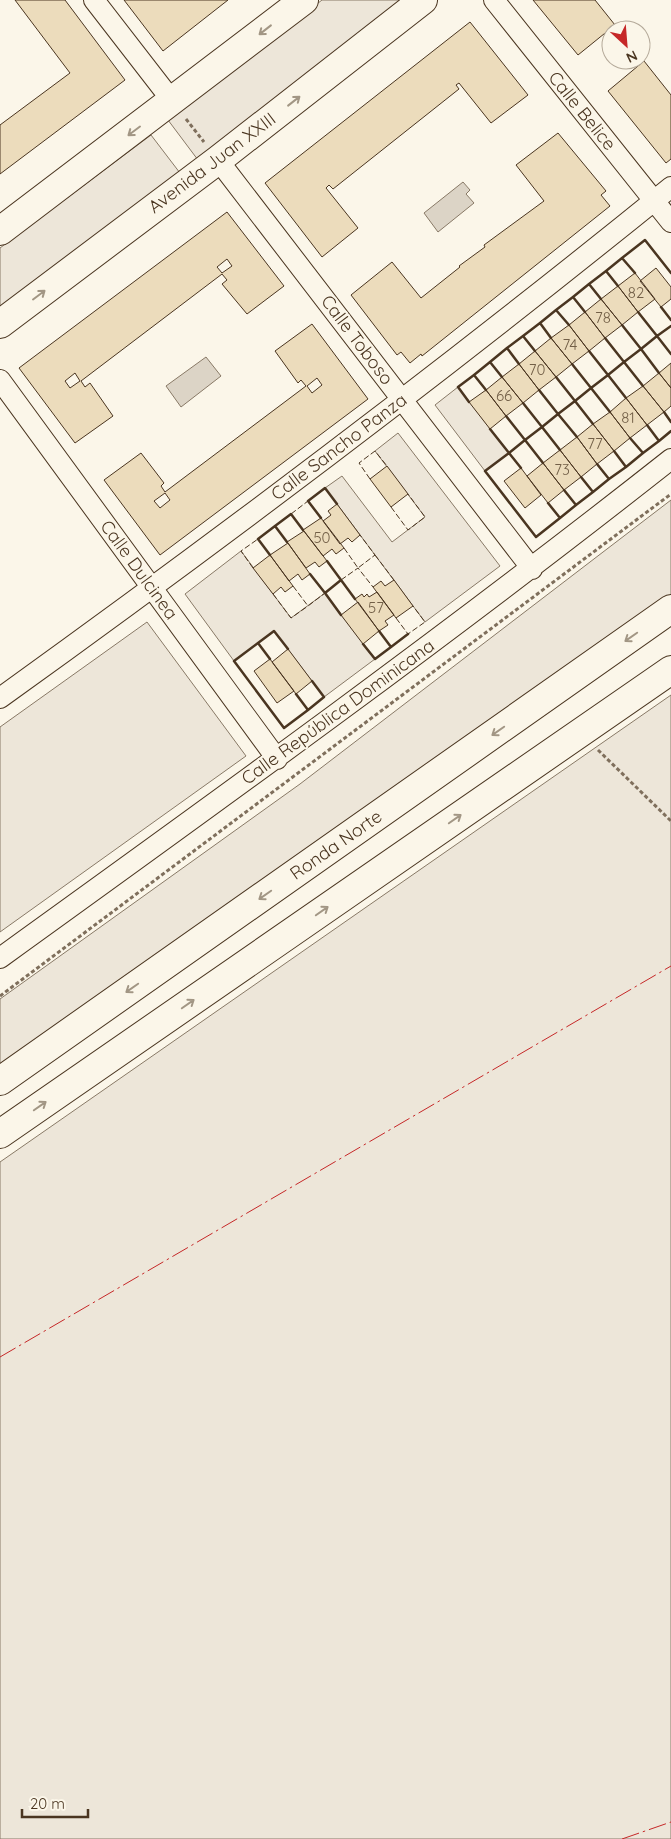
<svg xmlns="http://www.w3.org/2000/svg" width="671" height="1839" font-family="Quicksand,sans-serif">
<rect width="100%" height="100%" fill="#fbf6e9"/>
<path fill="#ede6d9" stroke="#887966" d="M322,0h82l-206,160 -30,-40z
M151,135l29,38 -180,136v-61z
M458,387l51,66 -24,18 -50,-66z
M398,433l102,133 -75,56 -100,-134 17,-12 50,66 33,-25 -50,-66z
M671,500v100l-671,464v-65l300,-215z
M241,551l50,67 34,-25 50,66 -51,38 -50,-66 -40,30 -49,-67z
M147,622l99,134 -246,176v-205z
M671,695v1144h-671v-677z"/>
<path fill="#dcd4c6" stroke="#887966" d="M463,182l7,8 -4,4 8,9 -36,29 -14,-19z
M206,357l15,19 -40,31 -15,-21z"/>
<path fill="#ecdcbc" stroke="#4a3520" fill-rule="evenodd" d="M15,0h50l60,80 -125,94v-49l70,-52z
M124,0h104l-65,51z
M533,0h62l20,25 -37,30z
M470,22l58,73 -37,28 -32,-40 -3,2 3,4 -126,100 -4,-4 -3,3 32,40 -36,29 -57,-74z
M644,61l27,34v64l-5,4 -58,-72z
M558,133l48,58 -5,4 9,11 -188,150 -1,-2 -11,9 -9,-11 -4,3 -46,-60 41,-33 29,36 39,-31 -1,-1 26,-19 -1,-2 60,-44 -28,-36z
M227,212l57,74 -37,28 -25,-30 5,-4 -5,-6 -141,107 4,6 5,-4 23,33 -38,27 -56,-75zM227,259l5,7 -10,7 -5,-6zM75,373l5,8 -10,7 -5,-7z
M656,268l15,19v12l-10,8 -21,-26z
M635,273l20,26 -17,13 -20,-26z
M618,286l20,26 -16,13 -21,-26z
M601,299l21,26 -17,13 -20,-26z
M585,312l20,26 -16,13 -20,-26z
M312,324l56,75 -208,156 -56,-75 37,-27 23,30 -3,3 4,6 141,-106 -5,-6 -3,3 -23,-32zM317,378l5,7 -10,8 -5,-7zM165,493l5,7 -10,8 -6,-7z
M569,325l20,26 -17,13 -21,-26z
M551,338l21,26 -16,13 -21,-26z
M535,351l21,26 -17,13 -20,-26z
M671,363v25l-12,-15z
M519,364l20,26 -16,13 -21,-26z
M659,373l12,15v18l-7,6 -21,-26z
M502,377l21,26 -17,13 -20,-26z
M643,386l21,26 -17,13 -21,-27z
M486,390l20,26 -16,13 -21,-27z
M626,398l21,27 -17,13 -20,-26z
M610,412l20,26 -16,13 -21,-27z
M593,424l21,27 -17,13 -20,-27z
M577,437l20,27 -16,13 -21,-27z
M560,450l21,27 -17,13 -21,-27z
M543,463l21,27 -16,13 -21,-27z
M387,466l21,28 -17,13 -21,-28z
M521,468l20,27 -16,13 -21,-27z
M337,504l23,31 -8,7 -4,-4 -8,6 -17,-23 8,-6 -3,-4z
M321,518l23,30 -8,6 -4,-5 -9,7 -20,-26z
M304,531l23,30 -8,6 -4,-5 -9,6 -19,-26z
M288,543l22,31 -8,6 -4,-6 -9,7 -19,-26z
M270,555l23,31 -8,6 -4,-5 -8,7 -20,-26z
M394,580l19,26 -17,12 -23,-31 8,-6 4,5z
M377,592l17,23 -9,6 3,4 -9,6 -24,-32 7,-5 2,3 3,-3 2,3z
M358,602l21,29 -16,13 -22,-29z
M288,649l24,32 -16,13 -24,-32z
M270,659l24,32 -17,12 -23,-32z"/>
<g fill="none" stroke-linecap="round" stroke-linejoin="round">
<g stroke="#4a3520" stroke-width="22">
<path id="street" d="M94,0l79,102
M494,0l177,222
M218,160l314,409
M0,380l277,379
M0,698c228,-164 453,-334 671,-511
M0,958c226,-163 452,-326 671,-499"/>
</g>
<g stroke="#4a3520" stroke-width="30">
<path id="secondary" d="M0,231l304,-231
M0,324l218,-164 205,-160"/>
</g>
<g stroke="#4a3520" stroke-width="30">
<path id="primary" d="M0,1081l671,-472
M0,1134l671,-464"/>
</g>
<path stroke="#7f6f5c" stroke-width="3" stroke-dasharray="4 2.5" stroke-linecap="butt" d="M186,119l18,23
M598,750l73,71
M0,996l671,-502"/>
<use href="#street" stroke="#fbf6e9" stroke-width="20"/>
<use href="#secondary" stroke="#fbf6e9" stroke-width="28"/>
<use href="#primary" stroke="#fbf6e9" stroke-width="28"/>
<path stroke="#4a3520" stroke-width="1" stroke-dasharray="6 2.5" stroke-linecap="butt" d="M370,479l-11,-16 16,-12 12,15
M391,507l17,23 17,-13 -17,-23
M291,514l17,-13
M344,548l14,20 17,-13 -15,-20
M375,555l19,25
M253,568l-12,-17 17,-12
M341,580l17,-12 15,19
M293,586l15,20 17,-13
M273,594l18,24 17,-12
M396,618l12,16 17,-12 -12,-16"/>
<path stroke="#4a3520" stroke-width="2.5" d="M635,273l-13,-15 23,-18 26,33
M618,286l-12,-15 16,-13
M601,299l-12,-15 17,-13
M661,307l10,13
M585,312l-12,-15 16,-13
M638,312l19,24 14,-10
M569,325l-13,-15 17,-13
M622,325l19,24 16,-13 14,18
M551,338l-11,-15 16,-13
M605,338l19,24 17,-13 18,24
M535,351l-12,-15 17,-13
M589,351l19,24 16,-13 19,24
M519,364l-12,-16 16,-12
M572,364l19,24 17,-13 18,23
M502,377l-12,-15 17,-14
M556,377l19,24 16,-13 19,24
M486,390l-12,-15 16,-13
M539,390l19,24 17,-13 18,23
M469,402l-11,-15 16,-12
M523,403l19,24 16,-13 19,23
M664,412l7,10
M506,416l19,24 17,-13 18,23
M490,429l19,24 16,-13 18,23
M659,441l12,-10
M643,453l16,-12 -12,-16
M626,467l17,-14 -13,-15
M521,468l-12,-15 -24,18 51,66 24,-19 -12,-15
M609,479l17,-12 -12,-16
M593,492l16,-13 -12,-15
M576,505l17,-13 -12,-15
M321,518l-13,-17 17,-13 12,16
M560,518l16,-13 -12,-15
M287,542l-12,-16 16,-12 12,16
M270,555l-12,-16 17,-13
M327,561l14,19
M310,574l15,19
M341,615l-16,-22 16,-13 14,19
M258,643l16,-12 14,18
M363,644l12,15 16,-12 -12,-16
M391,647l17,-13
M270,659l-12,-16 -24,18 50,67 24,-18 -12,-16
M308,710l16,-13 -12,-16"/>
<path stroke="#c62828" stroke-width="1" stroke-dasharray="18 4 2.5 4" stroke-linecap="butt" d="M0,1357l671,-391
M622,1839l49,-17"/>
</g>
<defs><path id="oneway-shaft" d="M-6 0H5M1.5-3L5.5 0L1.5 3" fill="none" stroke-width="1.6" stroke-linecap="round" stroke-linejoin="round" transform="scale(1.25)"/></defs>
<g stroke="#a29684">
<use href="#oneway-shaft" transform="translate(265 30) rotate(142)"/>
<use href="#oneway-shaft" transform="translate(294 101) rotate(-38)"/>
<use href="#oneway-shaft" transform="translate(134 131) rotate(143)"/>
<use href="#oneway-shaft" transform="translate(39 295) rotate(-37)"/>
<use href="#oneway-shaft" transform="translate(631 637) rotate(145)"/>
<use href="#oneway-shaft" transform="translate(498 731) rotate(145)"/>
<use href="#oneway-shaft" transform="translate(455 819) rotate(-35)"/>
<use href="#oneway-shaft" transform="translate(265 895) rotate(145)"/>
<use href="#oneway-shaft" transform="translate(322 911) rotate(-35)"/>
<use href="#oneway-shaft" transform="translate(132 988) rotate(145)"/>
<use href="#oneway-shaft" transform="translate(188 1004) rotate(-35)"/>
<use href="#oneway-shaft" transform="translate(40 1106) rotate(-35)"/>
</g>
<g text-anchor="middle" stroke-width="4" stroke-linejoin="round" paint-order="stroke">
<g font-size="15" fill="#725f47">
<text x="636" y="298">82</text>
<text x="603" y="323">78</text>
<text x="570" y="350">74</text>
<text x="537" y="375">70</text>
<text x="504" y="401">66</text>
<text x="628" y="423">81</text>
<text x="595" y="449">77</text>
<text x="562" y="475">73</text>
<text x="322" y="543">50</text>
<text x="376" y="613">57</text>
</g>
<g font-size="18" fill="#4a3520" stroke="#fbf6e9">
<text transform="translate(582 111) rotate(51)" y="6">Calle Belice</text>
<text transform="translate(212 163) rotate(-37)" y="6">Avenida Juan XXIII</text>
<text transform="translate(357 340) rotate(53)" y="6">Calle Toboso</text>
<text transform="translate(339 447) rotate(-37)" y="6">Calle Sancho Panza</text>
<text transform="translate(139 570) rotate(54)" y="6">Calle Dulcinea</text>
<text transform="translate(338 712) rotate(-36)" y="6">Calle República Dominicana</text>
<text transform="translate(336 845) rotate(-35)" y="6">Ronda Norte</text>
</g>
</g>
<g transform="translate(626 45) rotate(154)"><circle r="24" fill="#fbf6e9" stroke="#b4a999"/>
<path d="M0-4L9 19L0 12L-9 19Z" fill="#c62828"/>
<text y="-8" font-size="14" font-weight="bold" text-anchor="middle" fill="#4a3520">N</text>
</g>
<path d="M22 1809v8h66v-8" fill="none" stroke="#4a3520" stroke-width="2.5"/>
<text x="30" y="1809" font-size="15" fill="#4a3520" stroke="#fbf6e9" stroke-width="4" paint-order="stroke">20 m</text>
</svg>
